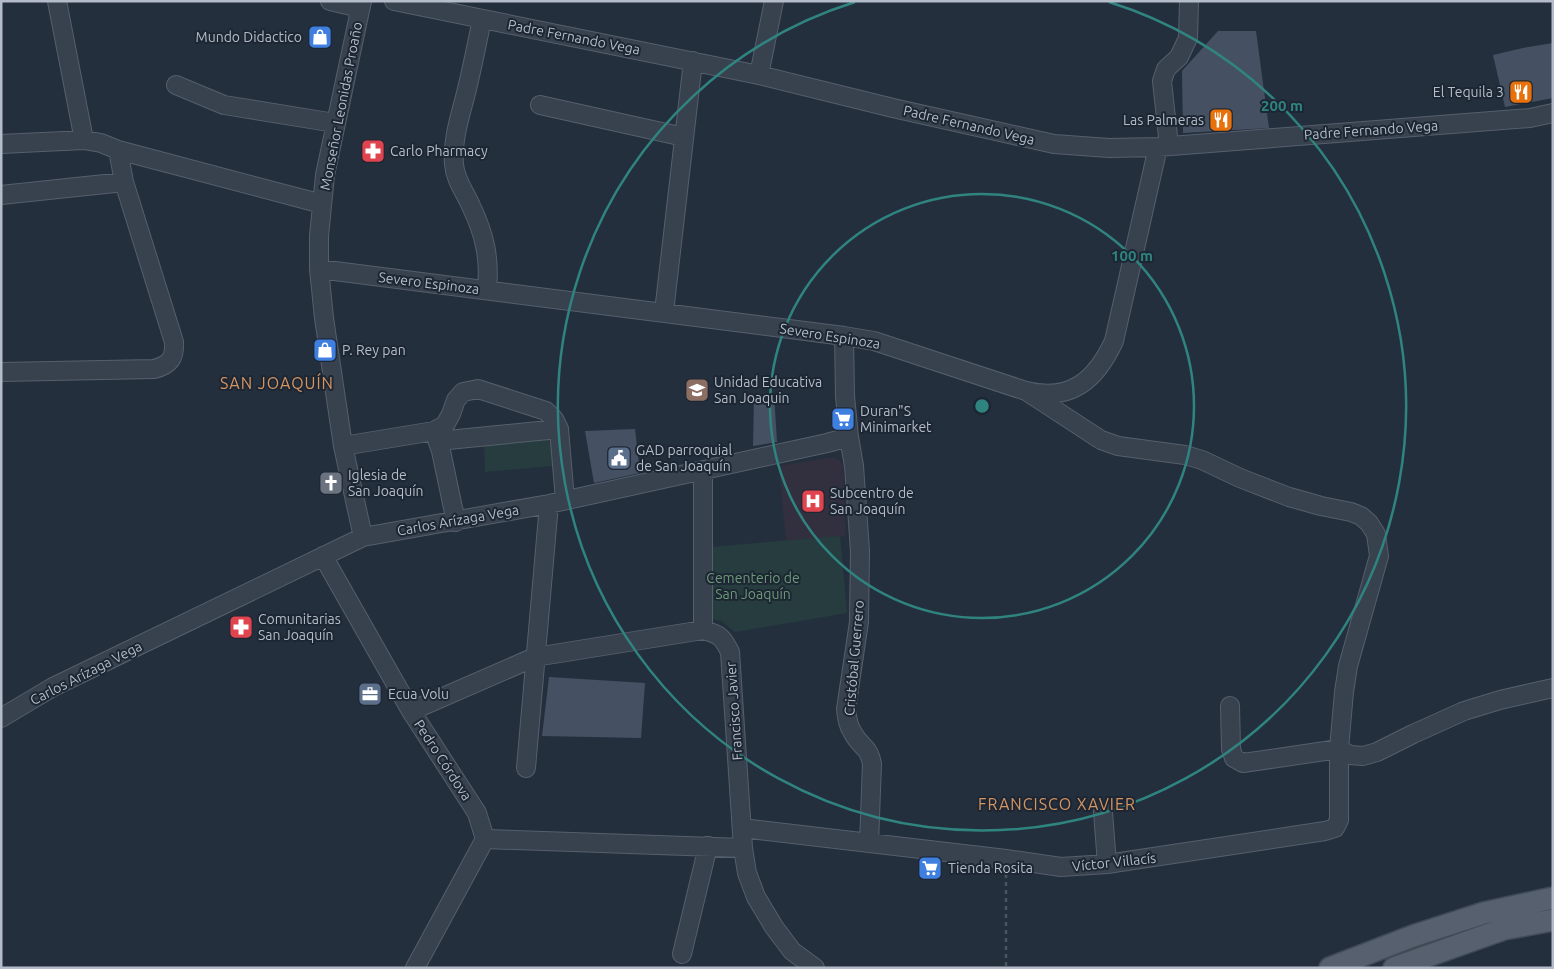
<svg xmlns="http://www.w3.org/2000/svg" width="1554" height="969" font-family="Ubuntu,sans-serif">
<rect width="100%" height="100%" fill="#242f3e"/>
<path fill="#32303f" d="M834,457l5,3 4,5 3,71 -60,5 -7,-75z"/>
<path fill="#263c3f" d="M557,430l5,35 -77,7 -1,-33z
M840,536l7,77 -112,19 -14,-11 -14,-3 3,-71z"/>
<path fill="#455162" d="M1218,31h38l13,97 -86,5 -1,-62z
M1553,43v55l-48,9 -12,-52 30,-7z
M774,394l3,48 -24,4 1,-50z
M635,429l5,44 -46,10 -9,-52z
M549,677l96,6 -4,55 -99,-2z"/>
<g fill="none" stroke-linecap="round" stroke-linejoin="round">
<g stroke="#565f6c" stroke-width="20">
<path id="minor" d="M57,1l27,139
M330,1l30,7
M362,1l-37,174 -6,61v33l5,49 19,128 20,91
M394,1l365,74 134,33 161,36 55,4 49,-1 372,-29 23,-5
M482,19c-5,25 -10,50 -16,74 -6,24 -14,47 -12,71 1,16 11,28 17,42 14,29 19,53 16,84
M759,75l15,-74
M176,85l48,20 111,18
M540,105l144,32
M1,144l83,-4 17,3 17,7 204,54
M1169,146l-7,-65 4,-12 13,-12 9,-19 1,-37
M1,195l123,-13
M319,269l525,67 30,5 152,50c45,11 70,-11 88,-50l44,-194
M664,312l29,-251
M1,372l153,-3c16,-4 21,-11 20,-27l-50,-160 -6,-32
M434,431l11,-6 6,-11 5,-14 7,-8 15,-3 68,22 8,8 5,10
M849,437l5,29 6,85 -1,71 -13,87c1,9 2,17 7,24 7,14 16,13 19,31l-3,79
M438,441l121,-12 6,71
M343,446l91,-15 7,20 15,71
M323,556l88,155 66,102 8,26 -70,129
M703,630v-160
M1230,706l1,43 3,9 9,5 96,-14 11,6 13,1 14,-4 36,-18 51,-23 36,-11 53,-12
M411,711l124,-54 168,-27c17,4 20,8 27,22l13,196 4,25 9,24 18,30 18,24 23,17
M1,718l52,-31 310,-150 186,-33 278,-61 22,-6 -4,-41 -1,-60
M526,768l23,-264
M1103,812l4,52
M742,828l264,31 55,8 46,-3 218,-33 10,-3 4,-8v-71l5,-57 4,-26 31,-110 -3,-22 -7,-11 -8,-7 -10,-4 -30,-6 -32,-9 -49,-19 -38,-18 -17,-5 -67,-9 -17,-6 -75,-49
M485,839l258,9
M682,954l26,-108"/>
</g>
<g stroke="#414a57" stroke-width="24">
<path id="major" d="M1330,968l83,-32 71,-23 69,-15
M1394,968l110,-39 49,-9"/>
</g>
<path stroke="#44595c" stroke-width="2.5" stroke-dasharray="4 4" stroke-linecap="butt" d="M1006,874v94"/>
<use href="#minor" stroke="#38414e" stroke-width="18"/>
<use href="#major" stroke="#56606e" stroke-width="21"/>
</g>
<g fill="none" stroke="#308480" stroke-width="2.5">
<circle cx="982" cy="406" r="212"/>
<path d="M1109 2A424 424 0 1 1 855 2"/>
</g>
<defs>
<g id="shop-square" transform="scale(1.25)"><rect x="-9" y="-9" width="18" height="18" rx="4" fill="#3f7fe0" stroke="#1d2633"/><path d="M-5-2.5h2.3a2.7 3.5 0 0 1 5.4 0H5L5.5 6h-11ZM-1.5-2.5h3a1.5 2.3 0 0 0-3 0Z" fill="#fff"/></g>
<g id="restaurant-square" transform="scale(1.25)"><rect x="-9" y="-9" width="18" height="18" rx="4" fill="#e8710a" stroke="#1d2633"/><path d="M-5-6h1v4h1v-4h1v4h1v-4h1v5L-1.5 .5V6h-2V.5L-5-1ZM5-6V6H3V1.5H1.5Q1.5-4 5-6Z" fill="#fff"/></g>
<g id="pharmacy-square" transform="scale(1.25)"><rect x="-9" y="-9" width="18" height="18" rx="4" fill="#e0444e" stroke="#1d2633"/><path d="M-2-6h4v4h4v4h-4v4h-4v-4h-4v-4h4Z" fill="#fff"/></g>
<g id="school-square" transform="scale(1.25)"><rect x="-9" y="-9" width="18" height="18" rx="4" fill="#8d6e63" stroke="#1d2633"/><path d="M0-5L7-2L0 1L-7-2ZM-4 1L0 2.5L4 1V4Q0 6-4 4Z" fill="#fff"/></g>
<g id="supermarket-square" transform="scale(1.25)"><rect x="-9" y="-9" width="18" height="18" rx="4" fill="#3f7fe0" stroke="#1d2633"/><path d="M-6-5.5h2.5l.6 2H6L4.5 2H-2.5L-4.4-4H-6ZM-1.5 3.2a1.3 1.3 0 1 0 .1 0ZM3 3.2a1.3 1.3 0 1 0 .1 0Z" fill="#fff"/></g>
<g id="civic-square" transform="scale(1.25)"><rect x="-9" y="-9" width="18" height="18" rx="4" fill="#5c6f8a" stroke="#1d2633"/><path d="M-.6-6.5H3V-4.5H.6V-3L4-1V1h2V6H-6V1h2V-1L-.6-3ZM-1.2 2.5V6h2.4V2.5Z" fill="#fff"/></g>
<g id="church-square" transform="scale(1.25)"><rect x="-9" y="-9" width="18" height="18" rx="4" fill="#6b7280" stroke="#1d2633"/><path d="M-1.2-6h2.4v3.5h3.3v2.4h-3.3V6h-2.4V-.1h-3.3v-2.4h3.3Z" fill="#fff"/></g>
<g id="hospital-square" transform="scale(1.25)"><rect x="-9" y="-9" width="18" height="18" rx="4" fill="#e0444e" stroke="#1d2633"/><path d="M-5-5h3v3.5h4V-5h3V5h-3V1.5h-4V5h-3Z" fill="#fff"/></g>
<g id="office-square" transform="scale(1.25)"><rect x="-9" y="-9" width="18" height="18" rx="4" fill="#5c6f8a" stroke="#1d2633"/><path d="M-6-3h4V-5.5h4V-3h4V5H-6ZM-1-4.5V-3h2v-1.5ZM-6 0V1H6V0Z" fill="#fff"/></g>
</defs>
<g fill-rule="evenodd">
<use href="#shop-square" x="320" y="37"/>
<use href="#restaurant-square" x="1521" y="92"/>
<use href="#restaurant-square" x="1221" y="120"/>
<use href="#pharmacy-square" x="373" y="151"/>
<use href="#shop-square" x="325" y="350"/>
<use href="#school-square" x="697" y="390"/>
<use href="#supermarket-square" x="843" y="419"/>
<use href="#civic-square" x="619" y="458"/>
<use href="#church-square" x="331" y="483"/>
<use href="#hospital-square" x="813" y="501"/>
<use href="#pharmacy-square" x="241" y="627"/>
<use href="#office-square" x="370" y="694"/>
<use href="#supermarket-square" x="930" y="868"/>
</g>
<g text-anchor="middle" stroke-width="4" stroke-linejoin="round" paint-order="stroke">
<g font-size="14" fill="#b4bcc9" stroke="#1d2633" text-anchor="start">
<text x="302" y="42" text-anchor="end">Mundo Didactico</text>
<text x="1504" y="97" text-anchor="end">El Tequila 3</text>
<text x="1204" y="125" text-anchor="end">Las Palmeras</text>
<text x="390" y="156">Carlo Pharmacy</text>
<text x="342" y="355">P. Rey pan</text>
<text x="714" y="387">Unidad Educativa<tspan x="714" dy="16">San Joaquin</tspan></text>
<text x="860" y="416">Duran"S<tspan x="860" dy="16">Minimarket</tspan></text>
<text x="636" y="455">GAD parroquial<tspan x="636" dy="16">de San Joaquín</tspan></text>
<text x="348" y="480">Iglesia de<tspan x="348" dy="16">San Joaquín</tspan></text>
<text x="830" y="498">Subcentro de<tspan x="830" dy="16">San Joaquín</tspan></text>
<text x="258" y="624">Comunitarias<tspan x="258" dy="16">San Joaquín</tspan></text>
<text x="388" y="699">Ecua Volu</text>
<text x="948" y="873">Tienda Rosita</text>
</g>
<g font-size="14" fill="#b4bcc9" stroke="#1d2633">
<text transform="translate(574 37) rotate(11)" y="5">Padre Fernando Vega</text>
<text transform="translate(341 106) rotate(-79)" y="5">Monseñor Leonidas Proaño</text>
<text transform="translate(969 125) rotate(13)" y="5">Padre Fernando Vega</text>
<text transform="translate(1371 130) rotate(-4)" y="5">Padre Fernando Vega</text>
<text transform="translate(429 283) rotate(7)" y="5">Severo Espinoza</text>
<text transform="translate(830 336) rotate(9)" y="5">Severo Espinoza</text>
<text transform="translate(458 520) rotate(-10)" y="5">Carlos Arízaga Vega</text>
<text transform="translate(854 658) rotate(-85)" y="5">Cristóbal Guerrero</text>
<text transform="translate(86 673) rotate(-27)" y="5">Carlos Arízaga Vega</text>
<text transform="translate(734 711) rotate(-94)" y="5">Francisco Javier</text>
<text transform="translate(443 760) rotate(57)" y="5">Pedro Córdova</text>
<text transform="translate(1114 862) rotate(-6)" y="5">Víctor Villacís</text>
</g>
<g font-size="14" fill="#6b9a76" stroke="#1d2633">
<text x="753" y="583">Cementerio de<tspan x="753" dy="16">San Joaquín</tspan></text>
</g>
<g font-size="16" letter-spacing="1" fill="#d59563" stroke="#1d2633">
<text x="277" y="389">SAN JOAQUÍN</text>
<text x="1057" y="810">FRANCISCO XAVIER</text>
</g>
</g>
<circle cx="982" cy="406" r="8" fill="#308480" stroke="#1d2633" stroke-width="2.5"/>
<g font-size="15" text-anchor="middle" font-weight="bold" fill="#308480" stroke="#1d2633" stroke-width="4" stroke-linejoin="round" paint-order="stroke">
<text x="1282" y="111">200 m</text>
<text x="1132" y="261">100 m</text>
</g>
<rect width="1554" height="969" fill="none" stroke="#b4bcc9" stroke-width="5"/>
</svg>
